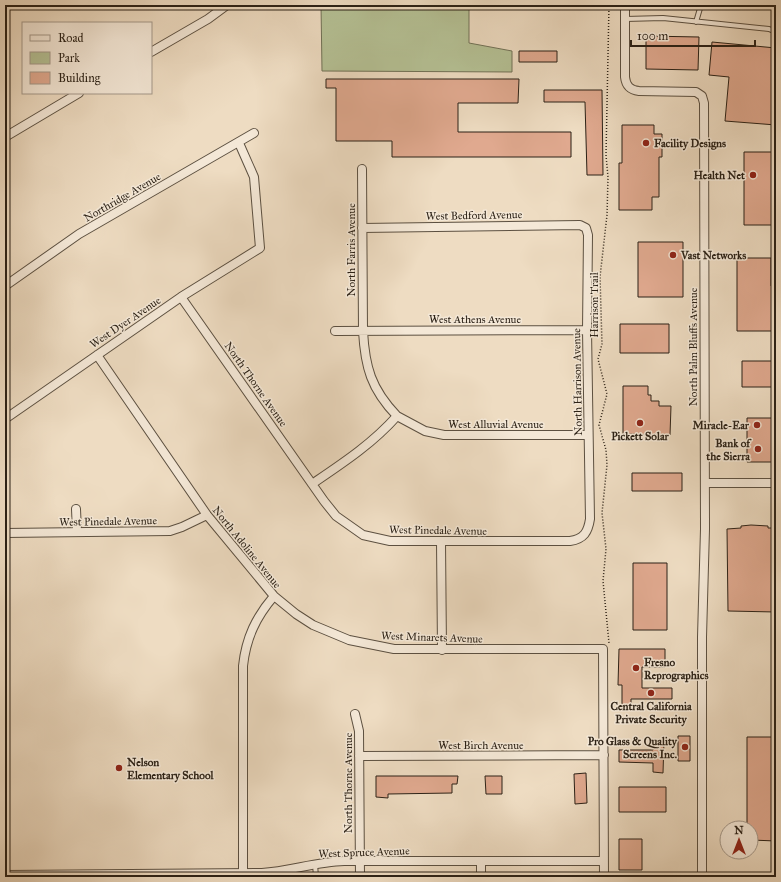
<svg xmlns="http://www.w3.org/2000/svg" width="781" height="882" font-family="'IM FELL Great Primer',serif">
<rect width="100%" height="100%" fill="#eedcc2"/>
<filter id="stains"><feTurbulence type="fractalNoise" baseFrequency=".005" numOctaves="4"/><feColorMatrix values="0 0 0 0 .2 0 0 0 0 .09 0 0 0 0 .02 0 0 0 .5 -.17"/></filter>
<radialGradient id="worn" r=".72"><stop offset=".6" stop-color="#630" stop-opacity="0"/><stop offset="1" stop-color="#630" stop-opacity=".3"/></radialGradient>
<path fill="#b5c195" stroke="#707156" d="M321,5h148v38l43,8v21l-190,-1z"/>
<path fill="#e0a98f" stroke="#2b2116" d="M646,36l53,1 -1,33 -52,-1z
M712,42l64,6v77l-51,-4 4,-44 -20,-2z
M519,51h38v11h-38z
M326,79h193l-1,24h-60v29h113v25h-179v-16h-56v-53h-10z
M544,90h58l1,85h-16l-2,-73h-41z
M622,125h32v9h8v23h-3v40h-7v13h-33v-47h3z
M744,152h32v73h-32z
M638,242h45v55h-45z
M737,258h34v28h5v45h-39z
M620,324h49v29h-49z
M742,361h34v26h-34z
M623,386h25v9h3v6h8v5h12l-1,29 -47,-1z
M747,418h29v44h-29z
M632,473h50v18h-50z
M751,525l17,1v2h8v84l-48,-1 -1,-82 14,-1v-2z
M633,563h34v67h-34z
M619,649h46v18h-23v21h30v11h-41v10h-9v-24h-4z
M678,736h12v25h-12z
M747,737h29v104l-25,-1v-12h-4z
M653,741h11l-1,32 -10,-1v-9l-34,-1v-12h34z
M586,773l1,30 -12,1 -1,-30z
M376,776h82l-1,8h-5v9l-64,1v4l-12,-1z
M485,776h17v18h-16z
M619,787h47v25h-47z
M619,839h23v31h-23z"/>
<g fill="none" stroke-linecap="round" stroke-linejoin="round">
<g stroke="#5c5041" stroke-width="6">
<path id="service" d="M625,19l38,-1 106,11 7,3
M696,22l5,-17
M315,864l1,13"/>
</g>
<g stroke="#5c5041" stroke-width="10">
<path id="minor" d="M625,5v72c1,9 5,13 14,14l57,1 6,4 2,7 1,426 -3,108v240
M151,52l57,-33 19,-14
M5,137l74,-44
M362,169l1,162c2,36 8,58 34,85
M5,286l74,-52 175,-101
M181,297l143,204 12,15 27,19 27,6h180c14,-2 18,-9 20,-22l-3,-189 1,-95 -2,-7 -6,-3 -218,3
M335,331l252,-1
M97,355l110,160 67,81 22,18 17,11 36,15 45,9h209l1,228
M5,419l176,-122 79,-49 -6,-71 -15,-34
M705,483h71
M312,484c31,-21 60,-40 85,-68l28,15 19,4h144
M76,509l1,23
M5,533l165,-2 12,-4 25,-12
M441,542l1,108
M355,714l4,17 1,146
M359,756l245,-1
M481,861v16
M243,873v-207c3,-28 13,-49 31,-70
M5,875l257,-2c28,-2 54,-11 82,-12h260"/>
</g>
<path stroke="#2b2116" stroke-width="1.5" stroke-dasharray="1 2" stroke-linecap="butt" d="M609,5l-3,150 2,22 -1,38 -7,62 2,67 -4,15 9,35 -8,31 7,25 1,15 -5,48 4,36 -3,32 6,62"/>
<use href="#service" stroke="#f4e8d7" stroke-width="4"/>
<use href="#minor" stroke="#f4e8d7" stroke-width="8"/>
</g>
<g fill="#8f2418" stroke="#f4e8d7" stroke-width="1.5">
<circle cx="646" cy="143" r="4"/>
<circle cx="753" cy="175" r="4"/>
<circle cx="673" cy="255" r="4"/>
<circle cx="640" cy="423" r="4"/>
<circle cx="757" cy="425" r="4"/>
<circle cx="758" cy="449" r="4"/>
<circle cx="636" cy="668" r="4"/>
<circle cx="651" cy="693" r="4"/>
<circle cx="685" cy="747" r="4"/>
<circle cx="119" cy="768" r="4"/>
</g>
<g text-anchor="middle" stroke-width="3" stroke-linejoin="round" paint-order="stroke">
<g font-size="11" font-weight="bold" fill="#2b2116" stroke="#f4e8d7" text-anchor="start">
<text x="654" y="147">Facility Designs</text>
<text x="745" y="179" text-anchor="end">Health Net</text>
<text x="681" y="259">Vast Networks</text>
<text x="749" y="429" text-anchor="end">Miracle-Ear</text>
<text x="640" y="440" text-anchor="middle">Pickett Solar</text>
<text x="750" y="447" text-anchor="end">Bank of<tspan x="750" dy="13">the Sierra</tspan></text>
<text x="644" y="666">Fresno<tspan x="644" dy="13">Reprographics</tspan></text>
<text x="651" y="710" text-anchor="middle">Central California<tspan x="651" dy="13">Private Security</tspan></text>
<text x="677" y="745" text-anchor="end">Pro Glass &amp; Quality<tspan x="677" dy="13">Screens Inc.</tspan></text>
<text x="127" y="766">Nelson<tspan x="127" dy="13">Elementary School</tspan></text>
</g>
<g font-size="11" fill="#2b2116" stroke="#f4e8d7">
<text transform="translate(122 197) rotate(-30)" y="4">Northridge Avenue</text>
<text transform="translate(474 215) rotate(-1)" y="4">West Bedford Avenue</text>
<text transform="translate(351 250) rotate(-90)" y="4">North Farris Avenue</text>
<text transform="translate(594 305) rotate(-90)" y="4">Harrison Trail</text>
<text x="475" y="323">West Athens Avenue</text>
<text transform="translate(125 322) rotate(-34)" y="4">West Dyer Avenue</text>
<text transform="translate(693 347) rotate(-90)" y="4">North Palm Bluffs Avenue</text>
<text transform="translate(577 382) rotate(-91)" y="4">North Harrison Avenue</text>
<text transform="translate(256 384) rotate(55)" y="4">North Thorne Avenue</text>
<text x="496" y="428">West Alluvial Avenue</text>
<text transform="translate(108 521) rotate(-1)" y="4">West Pinedale Avenue</text>
<text transform="translate(438 530) rotate(1)" y="4">West Pinedale Avenue</text>
<text transform="translate(247 547) rotate(51)" y="4">North Adoline Avenue</text>
<text transform="translate(432 637) rotate(2)" y="4">West Minarets Avenue</text>
<text x="481" y="749">West Birch Avenue</text>
<text transform="translate(348 783) rotate(-90)" y="4">North Thorne Avenue</text>
<text transform="translate(364 852) rotate(-2)" y="4">West Spruce Avenue</text>
</g>
</g>
<rect width="781" height="882" fill="none" stroke="#eedcc2" stroke-width="20"/>
<rect x="6" y="6" width="769" height="870" fill="none" stroke="#2b2116" stroke-width="2"/>
<rect x="10" y="10" width="761" height="862" fill="none" stroke="#2b2116"/>
<rect x="22" y="22" width="130" height="72" fill="#f4e8d7" stroke="#a4988a"/>
<rect x="30" y="35" width="20" height="6" fill="#f4e8d7" stroke="#a4988a"/>
<text x="58" y="42" font-size="12" fill="#2b2116">Road</text>
<rect x="30" y="52" width="20" height="12" fill="#b5c195" stroke="#a4988a"/>
<text x="58" y="62" font-size="12" fill="#2b2116">Park</text>
<rect x="30" y="72" width="20" height="12" fill="#e0a98f" stroke="#a4988a"/>
<text x="58" y="82" font-size="12" fill="#2b2116">Building</text>
<g transform="translate(739 840)"><circle r="19" fill="#f4e8d7" stroke="#a4988a"/>
<path d="M0-3L7 15L0 10L-7 15Z" fill="#8f2418"/>
<text y="-6" font-size="11" font-weight="bold" text-anchor="middle" fill="#2b2116">N</text>
</g>
<path d="M631 40v6h124v-6" fill="none" stroke="#2b2116" stroke-width="2"/>
<text x="637" y="40" font-size="12" fill="#2b2116" stroke="#f4e8d7" stroke-width="3" paint-order="stroke">100 m</text>
<rect width="100%" height="100%" filter="url(#stains)"/>
<rect width="100%" height="100%" fill="url(#worn)"/>
</svg>
